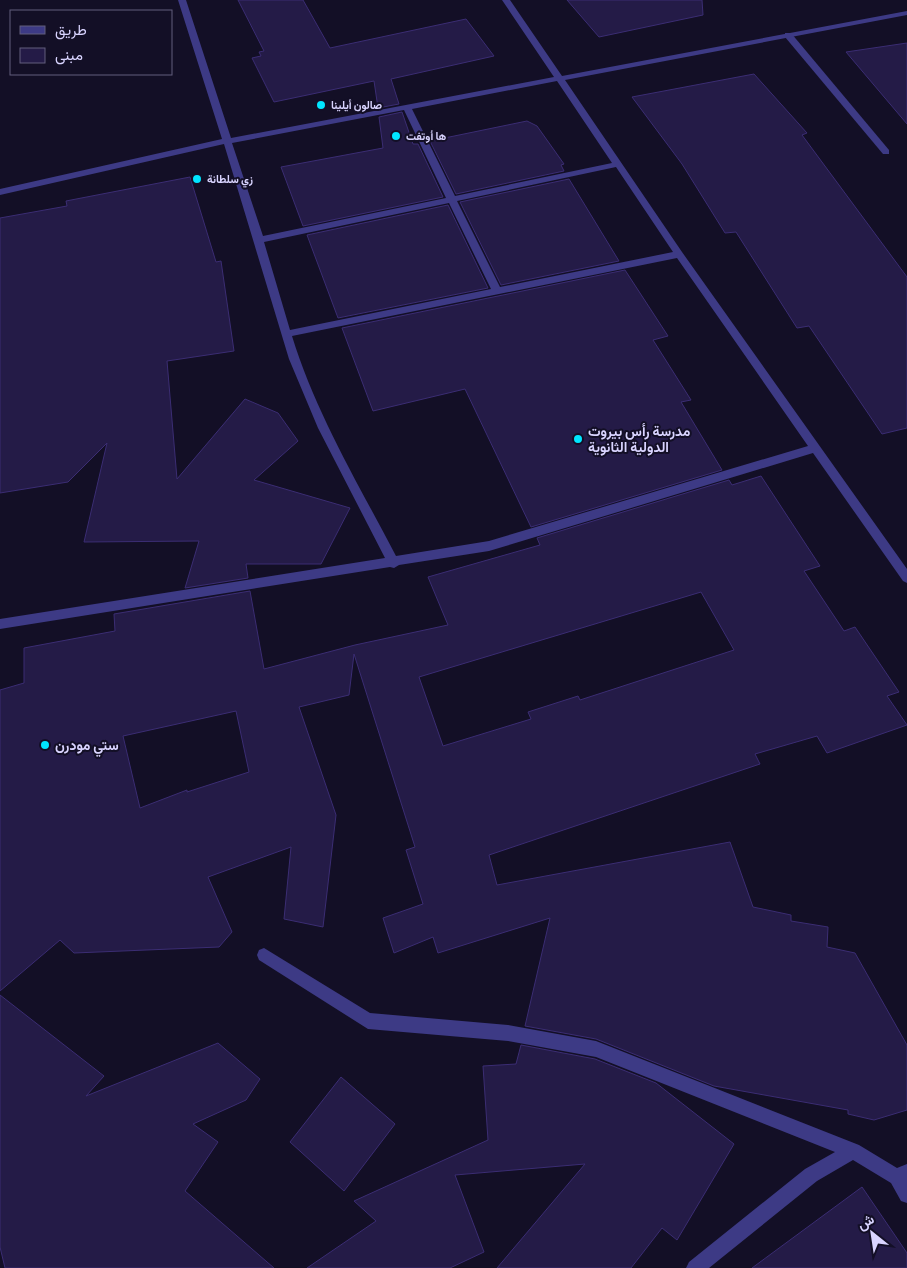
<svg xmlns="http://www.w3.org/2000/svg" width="907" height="1268" font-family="'PT Sans Narrow',Vazirmatn,sans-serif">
<rect width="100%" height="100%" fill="#130f26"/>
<path fill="#241b47" stroke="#3b2d73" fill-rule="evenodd" d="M238,0h65l27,48 136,-29 28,37 -103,23 8,25 -21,4 -4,-27 -100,21 -22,-44 9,-2 -2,-4 5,-1z
M567,0h135l1,15 -104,22z
M907,43v81l-61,-72z
M754,74l53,59 -5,2 105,142v151l-25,6 -73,-108 -12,2 -61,-96 -11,1 -43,-69 -50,-67z
M402,112l11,32h5l25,53 -140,29 -22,-59 102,-19 -4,-31z
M527,121l10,5 27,38 -3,1 3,6 -108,23 -26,-53z
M190,177l26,85 5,-1 13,90 -67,10 10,118 68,-80 33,14 20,28 -44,39 96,28 -29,56h-75l2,14 -63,10 14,-47 -115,1 23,-99 -39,39 -68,11v-275l67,-12 -1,-5z
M569,179l50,82 -118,24 -41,-83z
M448,205l40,83 -150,30 -31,-83z
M625,270l43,66 -15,4 38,60 -10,2 41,68 -191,57 -66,-138 -92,22 -31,-83z
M761,476l59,90 -16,5 40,60 11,-4 44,65 -12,4 20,29 -80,28 -10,-17 -62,18 5,10 -271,91 8,30 233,-43 23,65 38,8v6l37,6 -1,20 28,6 52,92v65l-33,10 -26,-6v-4l-134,-24 -118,-47 -71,-13 25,-108 -112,35 -5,-16 -39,16 -11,-35 40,-14 -17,-54 9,-3 -61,-193 -5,41 -50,12 37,108 -13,112 -39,-8 7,-72 -83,30 24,55 -13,15 -145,6 -14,-13 -60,51v-301l24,-7v-35l91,-17 -1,-17 136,-23 14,78 91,-24 93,-20 -20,-48 112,-32 -3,-7 192,-58 3,5zM701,592l33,58 -154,50 -2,-4 -50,16 3,7 -88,27 -24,-69zM236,711l13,61 -62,20v-2l-47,18 -17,-72z
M0,995l104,81 -18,20 132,-53 42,36 -14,21 -53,24 25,18 -33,49 89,77h-269l-5,-21z
M521,1045l74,14 61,24 78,61 -57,96 -15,-12 -31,40h-134l88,-104 -130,11 29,77 -34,16h-143l69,-47 -22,-20 134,-61 -5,-74 33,-2z
M341,1077l54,47 -51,67 -54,-49z
M862,1187l45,66v15h-155z"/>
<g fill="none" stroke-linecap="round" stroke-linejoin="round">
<path fill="#3d3a85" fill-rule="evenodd" d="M785,33h6l98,117v4h-6l-98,-117z"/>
<path fill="#3d3a85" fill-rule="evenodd" d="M178,0h8l45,138 323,-61 -52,-77h8l52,76 345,-65v4l-342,65 117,172 225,317v14l-4,-2 -90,-128 -324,98 -90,14 -5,3 -4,-1 -390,62v-10l385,-61 -67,-130 -29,-69 -65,-215 -224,51v-6l222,-50zM557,81l55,82 -157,33 -43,-87zM404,110l42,88 -183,38 -31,-93zM616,167l57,85 -173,35 -43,-86zM449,203l42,86 -201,41 -26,-88zM677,258l131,188 -319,95 -93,15c-37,-71 -80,-142 -104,-220z
M264,948l106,65 138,12 88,16 263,104 38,23 10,-4v39l-6,-2 -10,-18 -38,-23 -36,21 -108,87h-23l3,-6 116,-93 30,-17 -239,-95 -88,-16 -140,-12 -109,-69 -2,-5 2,-5z"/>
</g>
<g fill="#00e5ff" stroke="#130f26" stroke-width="2">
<circle cx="321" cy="105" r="5"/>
<circle cx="396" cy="136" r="5"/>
<circle cx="197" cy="179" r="5"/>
<circle cx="578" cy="439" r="5"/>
<circle cx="45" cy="745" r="5"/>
</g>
<g text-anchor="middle" stroke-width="4" stroke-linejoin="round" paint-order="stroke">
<g font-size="11" font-weight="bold" fill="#d9d4ff" stroke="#130f26" text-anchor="start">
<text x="331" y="109">صالون أيلينا</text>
<text x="406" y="140">ها أوتفت</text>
<text x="207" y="183">زي سلطانة</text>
</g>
<g font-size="14" font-weight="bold" fill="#d9d4ff" stroke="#130f26" text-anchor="start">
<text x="588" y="436">مدرسة رأس بيروت<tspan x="588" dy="16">الدولية الثانوية</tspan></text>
<text x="55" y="750">ستي مودرن</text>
</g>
</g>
<rect x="10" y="10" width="162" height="65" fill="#130f26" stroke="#625e7d"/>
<rect x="20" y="26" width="25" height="8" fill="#3d3a85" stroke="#625e7d"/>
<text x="55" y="35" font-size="15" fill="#d9d4ff">طريق</text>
<rect x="20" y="48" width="25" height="15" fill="#241b47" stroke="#625e7d"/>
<text x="55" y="60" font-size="15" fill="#d9d4ff">مبنى</text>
<g transform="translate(872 1233) rotate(330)" stroke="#130f26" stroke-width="4" paint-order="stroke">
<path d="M0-4L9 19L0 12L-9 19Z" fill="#d9d4ff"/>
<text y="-8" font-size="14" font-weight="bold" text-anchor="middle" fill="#d9d4ff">ش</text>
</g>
</svg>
